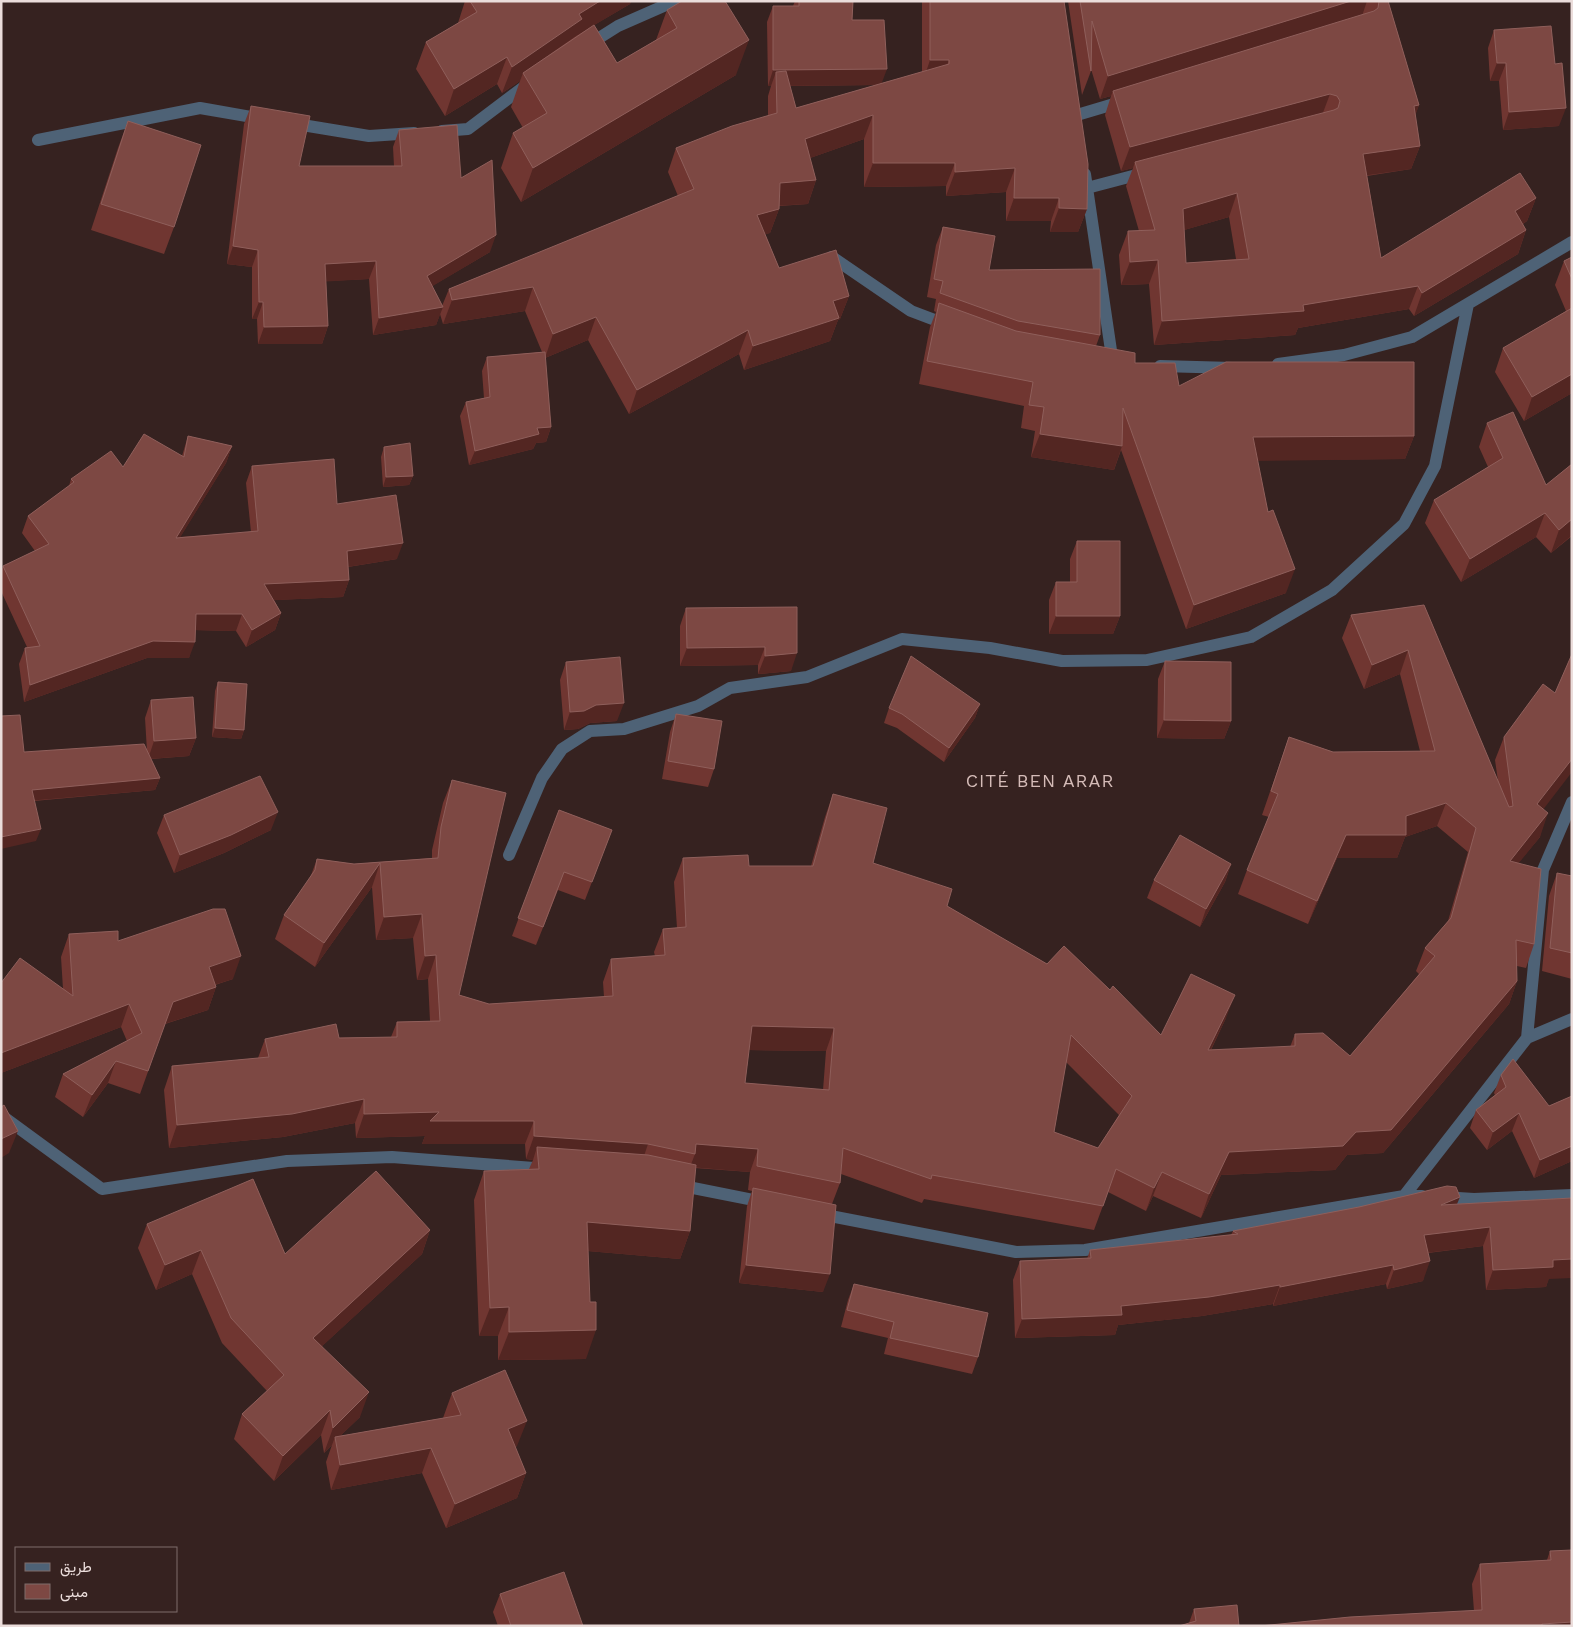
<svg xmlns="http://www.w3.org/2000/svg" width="1573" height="1627" font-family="'Work Sans',Vazirmatn,sans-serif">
<rect width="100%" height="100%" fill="#362220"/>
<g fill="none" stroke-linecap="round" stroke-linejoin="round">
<path stroke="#4e6276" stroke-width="12" d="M588,45l30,-19 57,-25
M1077,115l47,-14
M290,123l79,13 45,-3
M442,131l26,-2 61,-46
M38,140l162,-32 63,11
M1085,174l28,190
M1087,188l57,-15
M832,257l79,54 37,14
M1278,364l66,-9 68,-18 160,-95
M1160,366l73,2
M509,855l33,-77 20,-29 28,-18 34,-2 74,-23 32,-18 77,-11 95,-38 88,9 72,13 85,-1 104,-23 81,-47 72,-66 31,-58 33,-162
M1527,1038l16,-168 29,-68
M1,1115l101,74 185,-28 105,-4 155,12
M678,1185l86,17
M1404,1196l123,-158 45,-19
M1442,1197l32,2 98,-4
M820,1214l196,38 69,-2 319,-54h18"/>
</g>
<path fill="#703631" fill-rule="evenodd" d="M465,1h166l-1,3 -36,21 23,38 39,-23 11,-30 69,65 -215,127 -20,-34 12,-35 10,-5 -12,-21 9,-26 -18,12 -5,-9 -52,32 -29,-47 10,-27 32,-19z
M795,1h58l-1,19 30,63 40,-11v-71h142l23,208 -9,23h-28l1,-11h-45v-29l-60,4v-10l-82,1v-48l-54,19 6,22 -8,24 -29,2v3l-9,24 -5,1 14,34 70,28 -9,23 -2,1 -8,21 -86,29 -5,-16 -110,60 -41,-74 -43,18 6,69 -5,15 -10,1 -3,6 -64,16 -9,-49 6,-14 18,-4 -2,-27 5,-14 55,-5 -17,-41 -82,13 -3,-10 -4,11 -63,10 -4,-56 -43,2 2,45 -6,18h-64l-1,-25h-5v-52l-25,-3 17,-140 7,-18 48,60h95l-1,-19 6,-17 62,48 29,74 -58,34 10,20 7,-17 229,-93 -10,-24 8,-24 92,-32v-20l3,-10h-3l-1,-64 6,-16h20zM876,85l-80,23 -6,-22z
M1068,1h320l31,104 -4,10 5,31 -9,23 -44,7 14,82 155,-60 -9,23 -4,3 3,6 -8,24 -104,62 -5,-7 -111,19 -3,7 -141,10 -5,-61 -28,1 -2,-30 9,-24h11l-13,-45 7,-18 -12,3 -16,-56 6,-19 -11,3 -9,-30v2l-9,24zM1229,217l7,42 -50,4 -2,-33z
M1494,30l61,34 4,62 -56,4 -4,-49h-9l-2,-33z
M128,121l46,106 -10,27 -73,-24 27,-82z
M943,227l46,43 111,65 -4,11 39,17 44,23 235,50 -9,23 -148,1 11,52 18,81 -100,36 -65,-179 -7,20 -83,-13 4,-26 -14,-3 3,-22 -105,-22 11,-57 6,-15 -2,-1 2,-12 -9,-2 9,-52z
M1572,257v136l-48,28 -29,-49 8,-24 63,-37 -11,-26 9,-24z
M1487,423l59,62 26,-21v72l-21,17 -15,-16 -75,45 -36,-59 9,-23 54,-33 -9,-20z
M188,436l44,10 -6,17 -46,74 71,-5 -5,-49 6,-17 85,38 60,55 -49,8 1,13 -6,17 -69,3 7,13 -6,17 -29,17 -10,-16 -41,-1 -6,28h-42l-123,44 -5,-38 6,-16 2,-1 -26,-56v-20l2,-5 32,-15 -13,-18 6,-17 41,-30 2,-7 52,-12 59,-11z
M384,447l29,29 -4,9 -26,2 -2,-30z
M1077,541l43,75 -7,18h-64v-34l7,-18h14v-23z
M1424,605l74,176 -3,-21 9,-23 39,72 -3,28 -22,26 16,81 -8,24 -9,-2v15l-8,23 -126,149 -36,2 -12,15 -114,5 -20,43 -48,-22 -7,15 -38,-19 -14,38 -170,-31 -2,4 -81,-29 -1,9 -8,21 -9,88 -84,-9 8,-77 5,-15 -4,-1 2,-18 -55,-4 -5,63 -10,28 -92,-8 -2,108 -88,1v-24h-19l-5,-136 10,-29 45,-2 4,-9 -7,-1 -1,-15h-103l3,-8 -69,2 -1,-15 -72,14 -114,11 -5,-58 8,-24 86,-8 7,-19 126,-2 6,-15 33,-1 -2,-42 -11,1 -4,-42 -37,2 -4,-53 -57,80 -40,-28 9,-24 26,-37 7,-19 37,5 78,-6v-8l11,-47 9,-23 7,215 30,9 115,-7 -1,-15 8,-23 44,-3 -1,-4 9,-23 14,-1 -3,-46 9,-24 66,8h62l14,-49 8,-23 40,69 174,101 63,26 51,45 65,-17 -15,32 79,-3 5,-13 55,22 69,-82 -3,-3 9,-23 23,-27 20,-69 -31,-26 -32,11 -8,21h-60l-29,66 -70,-30 9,-24 22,-53 -7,-2 27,-78 44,15 87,-1 -20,-77 -36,15 -22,-51 9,-23zM749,1050l77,1 -3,39 -78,-7zM1066,1062l53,53 -21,33 -44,-16z
M797,607l-6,64 -33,3v-9l-78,1v-40l6,-18z
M1165,661l66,60 -7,18 -67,-1 1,-59z
M566,662l51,59 -27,2 -12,6 -14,1 -4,-50z
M218,682l26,48 -3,9 -29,-2 3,-46z
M151,700l45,38 -7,18 -38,3 9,19 -5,12 -121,11 2,40 -12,-89 123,-1 -2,-33z
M980,704l-5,14 -31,44 -47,-34 -13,-5 5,-15z
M676,714l38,55 -6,18 -46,-8 8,-47z
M559,810l53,20 -27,70 -27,-10 -22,55 -24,-9z
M164,815l107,15 -47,23 -50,20 -17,-40z
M1231,864l-6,18 -25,45 -53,-29 7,-18z
M1557,873l15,3v103l-30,-8 7,-75z
M69,934l49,7 115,38 -18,6 1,2 -8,23 -43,14 -25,70 -32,-11 -25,34 -28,-20 8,-23 64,-33 -6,-14 -120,46 62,-84 -2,-32z
M1501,1075l48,31 23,-10v65l-38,17 -22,-47 -25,19 -17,-22 6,-18 19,-15 -1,-2z
M1572,1198l-26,89 -60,3 -3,-44 -55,7 -5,28 -36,8 -1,-5 -113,22v-2l-71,12 -84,9 -3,10 -100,3 -2,-58 7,-19 67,-2 3,-9 141,-15 2,-4 224,-27z
M147,1224l138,30 145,-24 -8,24 -100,92 38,71 -20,19 103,-18 9,-25 65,53 -2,1 11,26 -9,25 -71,30 -24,-55 -91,17 -5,-28 6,-17 -8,8 -3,-18 -47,46 -40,-42 8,-25 25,-23 -45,-48 -30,-69 -36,16 -18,-42z
M854,1284l124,73 -6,17 -88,-20 4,-16 -47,-11 7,-27z
M1550,1551l22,75 -98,-15 -2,-27 8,-20 67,-4z
M500,1594l83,32h-85l-5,-14z
M1194,1609l45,17 -50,-3z"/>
<path fill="#532622" d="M600,1h31l-1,3 -54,32 -53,37 -3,8 -18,12 10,-26 67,-53z
M1351,1h16l-6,18 -248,72 -2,5 -11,3 8,-23z
M749,40l-13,35 -215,127 12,-34z
M507,57l-10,27 -52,32 9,-27z
M930,60h19l-9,24h-18z
M1497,63h9l-7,18h-9z
M887,69l-6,16 -105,1v-14l-5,14h-3l5,-16z
M1330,94l-9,24 -186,44 -2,6 -12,3 9,-24z
M1419,105l-8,23 3,-22z
M1566,108l-7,18 -56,4 6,-18z
M873,115l-9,24 -68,24 9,-24z
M1420,146l-9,23 -56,8 8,-23z
M873,163h82l-9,23 -82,1z
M1015,168l-9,24 -60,4 9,-24z
M816,180l-8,24 -36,2 8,-23z
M1237,193l-8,24 -55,16 9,-24z
M1014,198h45l-8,23h-45z
M1536,198l-9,23 -21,14 9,-24z
M1059,208l28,1 -9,23h-28z
M779,209l-9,24 -21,6 8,-24z
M1526,230l-8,24 -104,62 8,-23z
M496,235l-6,17 -69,41 6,-17z
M233,246l25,4 -6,17 -25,-3z
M1158,260l-9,24 -28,1 9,-23z
M376,261l-7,18 -51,3 7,-18z
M1418,286l-9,23 -111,19 -3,7 -141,10 8,-24 141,-16z
M533,287l-8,24 -82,13 9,-24z
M849,296l-9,23 -2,1 -8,21 -86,29 9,-24 80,-45z
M259,302h4l-6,17h-5z
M443,307l-7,18 -63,10 6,-17z
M596,317l-8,23 -43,18 8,-24z
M328,326l-6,18h-64l6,-17z
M748,330l-9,24 -110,60 8,-24z
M1572,374v19l-48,28 8,-24z
M551,427l-5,15 -10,1 -3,6 -64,16 6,-14 62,-23z
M1040,434l82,12 -8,24 -83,-13z
M1414,436l-9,23 -161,2 9,-24z
M232,446l-6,17 -56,91 6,-16z
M413,476l-4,9 -26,2 3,-10z
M1545,513l-9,24 -75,45 9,-23z
M1572,519l-1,17 -20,17 8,-23z
M403,543l-6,16 -56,9 6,-17z
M1295,569l-9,24 -100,36 8,-24z
M349,580l-6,17 -85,4 6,-17z
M281,613l-6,17 -29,17 6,-17z
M196,614h46l-6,17 -46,-1z
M1056,616h64l-7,18h-64z
M153,641l42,1 -6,16h-42l-123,44 6,-17z
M765,647l-7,18 -78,1 7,-18z
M1408,650l-8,24 -36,15 8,-24z
M797,653l-6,18 -33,3 7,-18z
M624,703l-7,18 -27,2 -12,6 -14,1 6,-18 26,-7z
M980,704l-5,14 -31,44 5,-14z
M1164,720l67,1 -7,18 -67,-1z
M215,728l29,2 -3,9 -29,-2z
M196,738l-7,18 -41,3 6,-18z
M1572,759v13l-43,56 8,-24z
M160,778l-5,12 -128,11 5,-11z
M1446,803l-9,23 -32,11 -8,21h-60l-29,66 9,-23 29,-66z
M278,812l-7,18 -47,23 -50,20 6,-18z
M1548,813l-8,24 -39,48 9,-24z
M41,829l-5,12 -35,8v-12z
M380,863l-8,24 -57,80 9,-24z
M1231,864l-6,18 -25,45 6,-18z
M422,914l-9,24 -37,2 8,-23z
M436,955l-8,24 -11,1 8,-24z
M241,956l-8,23 -32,10 8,-22z
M1517,981l-8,23 -126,149 -36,2 -12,15 -114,5 -20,43 8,-24 20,-42 127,-20z
M216,987l-8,23 -44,14 9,-22z
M1235,995l-9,23 -27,56 9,-24z
M129,1004l-8,23 -120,46v-20z
M752,1026l82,2 -8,23 -82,-1z
M116,1061l-8,22 -25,34 9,-22z
M364,1099l-9,24 -72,14 -114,11 8,-23z
M439,1112l95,9 -9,23h-103l3,-8 -69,2 8,-24z
M1519,1113l-7,18 -25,19 6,-18z
M18,1131l-9,22 -8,5v-19z
M534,1136l114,8 -8,24 -103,-21 -4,13 -7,-1z
M696,1144l62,5 -8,23 -60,-5 5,-13z
M1572,1146v15l-38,17 6,-18z
M1162,1172l-9,24 -7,15 8,-23z
M1460,1197l-8,19 -11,-11z
M587,1222l103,9 -10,28 -104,-9z
M1490,1227l-7,19 -66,8 7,-19z
M430,1230l-8,24 -117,108 8,-24z
M201,1250l-9,24 -36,16 9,-25z
M1572,1259v19l-23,1 -3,8 -60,3 7,-20 60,-10z
M1430,1261l-7,20 -36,8 7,-19z
M746,1265l84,9 -7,18 -84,-9z
M1393,1265l-7,19 -113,22 7,-19z
M1280,1285l-7,19 -71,12 -84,9 -3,10 -100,3 7,-19 99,-13z
M509,1307l-11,29h-19l11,-28z
M596,1330l-10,29 -88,1 11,-28z
M369,1392l-9,25 -25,24v-4l-3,8 -8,8 9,-25z
M330,1410l-9,25 -47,46 9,-25z
M527,1421l-10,25 -18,8 9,-25z
M431,1448l-9,25 -91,17 9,-25z
M526,1473l-9,25 -71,30 9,-24z
M1572,1622v4h-30v-2z"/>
<path fill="#7d4843" stroke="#8f5f5b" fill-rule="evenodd" d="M470,1h130l-21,13 3,5 -70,48 -5,-10 -53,32 -28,-47 51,-30z
M682,1h43l24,39 -216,128 -20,-35 34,-20 -24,-40 71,-48 23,38 60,-35 -10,-18z
M799,1h54l-1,19h32l3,49 -114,1v-64h26z
M930,1h134l24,163 -1,45 -28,-1v-10h-45l1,-30 -60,4v-9h-82v-48l-68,24 11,41 -36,3 -1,26 -22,6 22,53 57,-18 13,46 -16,5 6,17 -86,28 -5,-16 -111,60 -41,-73 -43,17 -20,-47 -81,13 -3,-11 245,-100 -18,-41 56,-22 45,-13 -1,-41 10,-1 10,37 153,-44v-4h-19z
M1080,1h271l-243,75 -16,-55 -1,50z
M1379,1h9l31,104 -5,1 6,40 -57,8 18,104 139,-85 16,25 -21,13 11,19 -104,63 -4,-7 -115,19 1,6 -142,10 -4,-61 -28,2 -2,-31 27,-1 -20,-68 199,-52 4,-2 2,-7 -3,-5 -7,-2 -200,53 -17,-56 261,-80 4,-3zM1237,193l12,66 -63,4 -3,-54z
M1551,26l4,38 7,-1 4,45 -57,4 -3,-49h-9l-3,-33z
M251,106l59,10 -11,50h103l-3,-36 58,-5 4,53 31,-18 4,75 -69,41 16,31 -64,11 -3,-57 -51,3 3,62 -64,1 -1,-25h-4l-1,-52 -25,-4z
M128,121l73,24 -27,82 -73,-23z
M943,227l52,9 -6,34 111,-1v66l-82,-14 -78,-28 3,-12 -9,-2z
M1572,257v22l-8,-18z
M939,303l77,28 119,22v10h40l4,23 47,-24h188v74l-161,1 15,75 5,-2 22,59 -101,36 -71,-197 -1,38 -82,-12 4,-27 -15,-2 4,-23 -106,-21z
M1572,308v66l-40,23 -29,-49z
M545,352l6,75 -14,1 2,6 -64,17 -9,-49 24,-5 -3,-40z
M1513,412l33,73 26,-21v55l-13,11 -14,-17 -75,46 -36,-59 69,-42 -16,-35z
M144,434l40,23 4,-21 44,10 -56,92 82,-7 -6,-65 82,-7 3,45 59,-9 7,48 -56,8 2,29 -85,4 17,29 -29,17 -10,-16h-46l-1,28 -42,-1 -123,44 -5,-37 15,-2 -37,-80 46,-22 -21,-28 46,-34 -3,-3 40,-28 12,16z
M410,443l3,33 -27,1 -2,-30z
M1077,541h43v75h-64v-34h21z
M1424,605l85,202 4,-1 -9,-69 39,-53 12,9 17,-39v105l-35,45 11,9 -38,48 31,8 -7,75 -18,-4 1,41 -126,149 -35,2 -13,14 -114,6 -20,42 -47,-22 -8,16 -38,-19 -13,37 -171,-31 -1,4 -88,-31 -3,35 -83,-17 1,-17 -62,-5 -1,10 -47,-10 -114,-8v-15h-104l9,-9 -75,2v-15l-72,15 -115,11 -5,-59 97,-9 -4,-18 71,-15 3,14 58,-1v-15l43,-1 -4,-66 -11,1 -3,-42 -38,3 -4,-54 -56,80 -40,-28 31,-45 2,-11 37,5 84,-6 3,-31 11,-47 54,13 -47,202 30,9 124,-8 -2,-37 54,-4 -2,-26 23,-2 -3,-69 65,-3 1,11h64l20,-72 54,14 -14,55 79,26 -5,17 100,58 17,-18 46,44 3,-4 48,49 30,-61 44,21 -27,55 87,-4v-12l28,-1 27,23 85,-100 -10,-8 26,-30 25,-90 -30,-25 -40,13v19h-60l-29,66 -70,-31 31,-76 -7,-3 18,-54 44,15 102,-1 -27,-101 -36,15 -21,-50zM752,1026l82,2 -5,62 -84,-7zM1071,1035l61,61 -34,52 -44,-16z
M797,607v46l-32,3v-9l-78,1 -1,-40z
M911,656l69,48 -31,44 -47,-34 -13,-6z
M620,657l4,46 -28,2 -12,6 -14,1 -4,-50z
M1165,661l66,1v59l-67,-1z
M218,682l29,2 -3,46 -29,-2z
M193,697l3,41 -42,3 -3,-41z
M676,714l46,7 -8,48 -46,-8z
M20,715l4,37 120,-8 16,34 -128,12 9,39 -40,8v-121z
M260,776l18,36 -47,23 -51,20 -16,-40z
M559,810l53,20 -20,52 -28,-10 -21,55 -25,-9z
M1180,835l51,29 -25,45 -52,-29z
M1557,873l15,3v77l-22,-5z
M213,909h12l16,47 -32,11 7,20 -43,15 -25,69 -32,-10 -24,34 -29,-21 79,-41 -13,-29 -128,49v-70l19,-25 53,38 -4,-62 49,-3v10z
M1513,1059l36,47 23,-10v50l-32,14 -21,-47 -26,19 -17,-22 30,-23 -5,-12z
M4,1105l14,26 -17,8v-32z
M537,1147l111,8 48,10 -6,66 -103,-9 3,80h6v28l-87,2v-25l-19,1 -6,-137 55,-2z
M376,1171l54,59 -117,108 56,54 -36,36 -3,-18 -47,46 -41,-42 42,-39 -53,-57 -30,-68 -36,15 -18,-41 106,-45 32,75z
M1447,1186l9,1 4,10 -19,8 131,-7v61l-19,1v7l-60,3 -3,-43 -66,8 6,26 -36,9 -1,-5 -113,22v-2l-71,12 -88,9 1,9 -100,4 -2,-58 71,-3 -1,-8 148,-16 -5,-3 126,-24z
M753,1188l83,17 -6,69 -84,-9z
M854,1284l134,29 -10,44 -88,-19 4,-16 -47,-12z
M505,1370l22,51 -19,8 18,44 -71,31 -24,-56 -91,17 -5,-28 126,-22 -9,-22z
M1572,1550v72l-30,2v2h-282l90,-9 132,-7 -2,-46 71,-4 -1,-9z
M564,1572l19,54h-72l-11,-32z
M1237,1605l2,21h-60l17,-5 -2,-12z"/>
<g text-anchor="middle" stroke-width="4" stroke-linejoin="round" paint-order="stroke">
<g font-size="18" letter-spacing="1" fill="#d5bcb8" stroke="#362220">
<text x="1040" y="787">CITÉ BEN ARAR</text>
</g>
</g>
<rect width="1573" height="1627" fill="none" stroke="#ebdddb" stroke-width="5"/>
<rect x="15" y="1547" width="162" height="65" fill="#362220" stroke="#7e6d6b"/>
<rect x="25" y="1563" width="25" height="8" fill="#4e6276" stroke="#7e6d6b"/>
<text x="60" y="1572" font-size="15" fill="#ebdddb">طريق</text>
<rect x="25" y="1584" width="25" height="15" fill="#7d4843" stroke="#7e6d6b"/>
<text x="60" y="1597" font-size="15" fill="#ebdddb">مبنى</text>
</svg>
